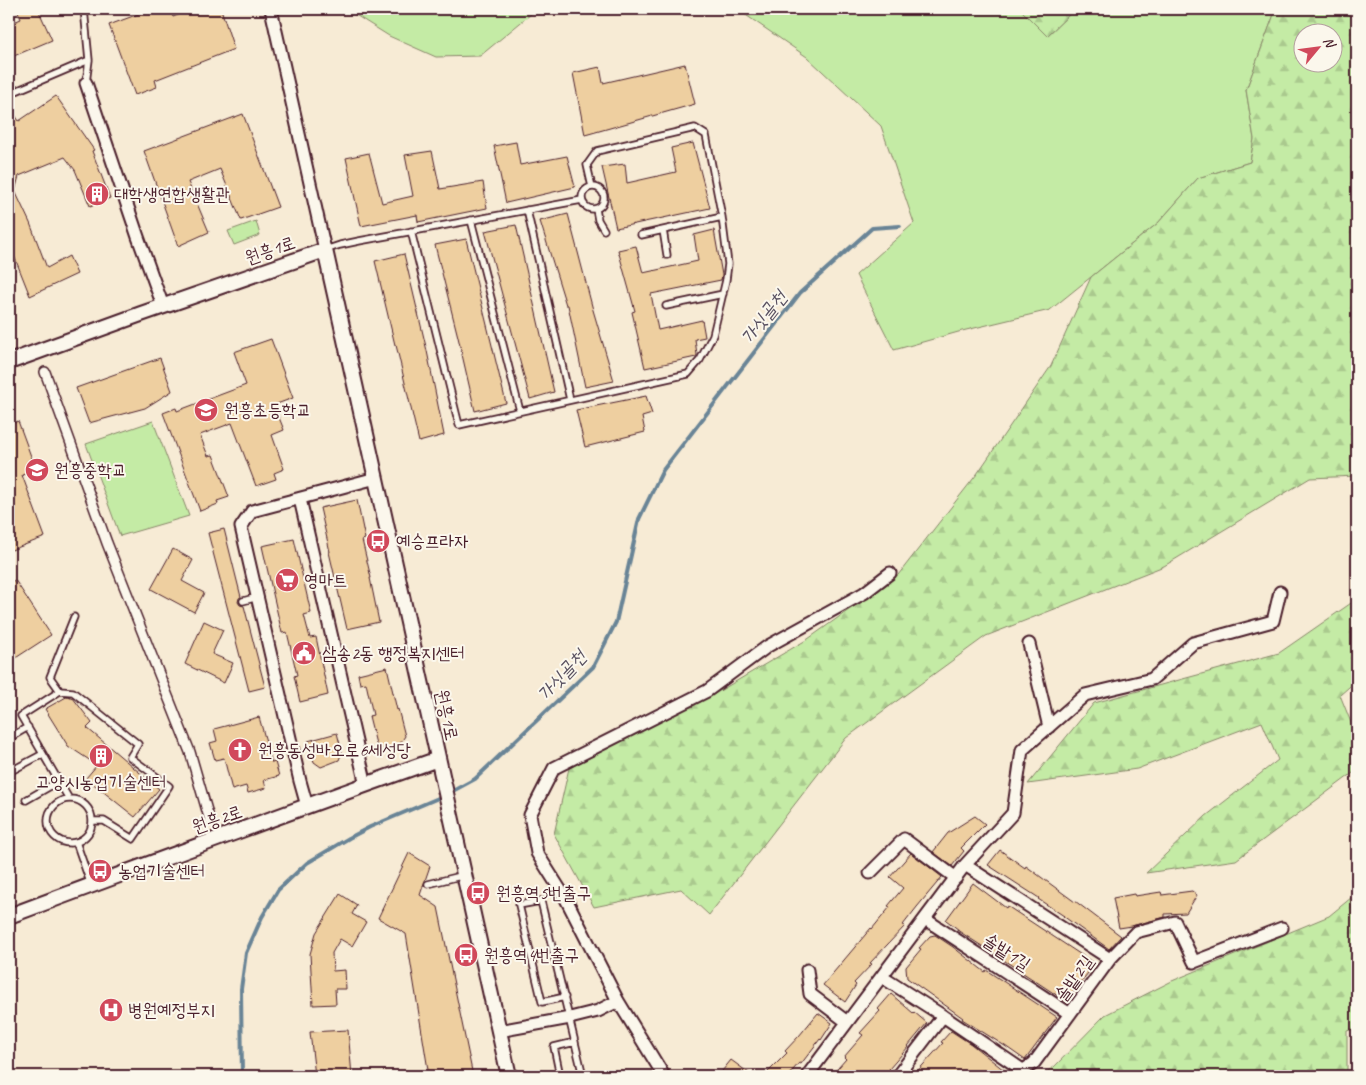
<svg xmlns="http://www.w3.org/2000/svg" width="1366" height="1085" font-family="Caveat,'Poor Story',sans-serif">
<defs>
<pattern id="forest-firs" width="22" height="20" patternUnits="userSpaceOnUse" patternTransform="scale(1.25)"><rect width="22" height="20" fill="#c4eba5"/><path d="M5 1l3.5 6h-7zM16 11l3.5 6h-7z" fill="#aac98e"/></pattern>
</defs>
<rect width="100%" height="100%" fill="#f7ebd5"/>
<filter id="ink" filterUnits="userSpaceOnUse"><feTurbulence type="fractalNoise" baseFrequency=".02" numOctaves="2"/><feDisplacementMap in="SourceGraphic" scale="10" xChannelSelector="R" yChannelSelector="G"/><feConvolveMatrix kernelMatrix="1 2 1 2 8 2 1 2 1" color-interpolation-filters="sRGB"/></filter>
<g filter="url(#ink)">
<path fill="#c4eba5" stroke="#878568" d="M346,9h191l-57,47 -44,1 -47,-21z
M737,9h283l27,27 28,-27h201l-30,81 8,49 -4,23 -52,16 -40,45 -108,87 -88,21 -68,19 -38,-75 58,-52 -33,-97 -74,-69z
M256,221l4,14 -26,10 -6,-14z
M153,421l36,95 -69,20 -34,-92z"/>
<path fill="url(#forest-firs)" stroke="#878568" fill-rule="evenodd" d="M1020,9h55l-28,27z
M1276,9h81v467l-47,2 -146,88 -178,70 -140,102 -137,177 -28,-26 -87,18 -40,-73 15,-66 142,-72 97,-57 90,-64 79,-101 74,-108 40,-89 67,-54 40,-45 52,-16 4,-23 -8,-49zM1304,32h30v30h-30z
M1357,599v81l-17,15 12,30 5,-1v46l-121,90 -90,13 60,-57 72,-56 -16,-38 -125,47 -109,15 66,-81 185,-50z
M1357,893v135l-10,3v45h-307l14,-9 51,-52 67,-34 157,-65z"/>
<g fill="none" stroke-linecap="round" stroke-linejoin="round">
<path stroke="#698496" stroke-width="4" d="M449,793l26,-14 118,-112 23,-45 23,-103 24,-49 137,-177 72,-65 28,-2
M242,1076l-1,-87 5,-36 16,-36 16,-27 29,-27 42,-25 21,-11 73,-31"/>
</g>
<path fill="#eecfa0" stroke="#4a1f2b" d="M17,9h21l14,31 -43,18v-34l12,-5z
M152,9h18l3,8 20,-8h28l13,40 -79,31 2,7 -22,8 -26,-70z
M685,64l10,40 -110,31 -12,-62 27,-6 3,16z
M56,96l38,54 -2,1 18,47 -20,8 -15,-36 -10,-13 -46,19 -4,15 15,32 17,45 22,-12 8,18 -47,22 -21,-53v-137l10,15z
M243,114l35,93 -37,13 -21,-51 -32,13 21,50 -31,14 -34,-95z
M516,142l4,23 47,-9 8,31 -69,16 -12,-57z
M693,143l17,65 -94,20 -14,-61 23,-3 2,19 49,-11 -5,-24z
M432,151l8,38 43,-7 4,26 -69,14 -1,-7 -56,11 -15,-68 23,-5 13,50 31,-7 -8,-41z
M568,214l25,96 21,71 -29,6 -17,-82h-2l-26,-84z
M516,225l38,167 -24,7 -45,-168z
M714,230l8,45 -1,5 -70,14 7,36 44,-10 3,17 -10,2 2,16 -1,2 -51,11 -13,-56 3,-1 -17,-61 18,-4 7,27 55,-12 -4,-26z
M466,239l40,164 -31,8 -17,-74 -23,-92z
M404,254l23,97 17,84 -25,7 -23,-97h-1l-20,-84z
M271,339l22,59 -19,7 10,25 -12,5 12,34 -10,4 2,6 -20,7 -24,-63 -32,12 8,21 5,-1 16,42 -12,4 1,3 -18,7 -37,-98 13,-5 1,3 69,-26 -12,-33z
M160,358l12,33 -27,17 -56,15 -13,-35z
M646,396l6,18 -10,3 3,15 -60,15 -9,-37z
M18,421l18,49 -14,5 23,62 -36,14v-126z
M357,500l8,39 -3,1 9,38h-1l9,44 -32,7 -18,-77h1l-10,-44z
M224,529l17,68 -2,1 -1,4 2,3 4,1 21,81 -16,4 -41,-158z
M294,539l17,74 -7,2 6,23 6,-1 12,58 -28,7 -6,-26 3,-1 -10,-43 -5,1 -20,-87z
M173,549l20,11 -11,21 22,12 -10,19 -43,-23z
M15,580l36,55 -37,24 -5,-8v-68z
M204,621l19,9 -11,24 21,9 -9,20 -39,-19z
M387,667l10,43 1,-1 7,27 -8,12 -14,3 -7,-7 -7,-28 4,-1 -7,-32 -6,1 -2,-10z
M68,696l5,2 19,25 -5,5 72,61 -24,28 -49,-39 11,-13 -29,-19 -23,-37z
M259,717l13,46 3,-1 4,14 -15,4 2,8 -18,5 -2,-7 -14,4 -8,-32 -9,2 -5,-17 7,-2 -3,-12z
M337,733l5,19 -3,8 -18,7 -7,-5 -6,-21z
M975,816l10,8 -24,24 3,3 -12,15 -19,-14 15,-19z
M1000,850l25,18 1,-2 19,14 30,22v-1l46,35 -12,13 -46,-33h1l-26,-17 1,-1 -51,-33z
M409,853l21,13 -10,29 18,12 35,169h-44l-23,-142 -28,-16z
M911,853l31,24 -25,30 -14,18 2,1 -35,37 2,1 -18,19 2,2 -11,17 -22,-17 48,-57 1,1 18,-22 -2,-1 15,-18 -13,-11z
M973,883l33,25 1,-2 88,58 -14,18 -1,-1 -13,21 -65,-43 -45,-29h2l-13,-10z
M1192,891l5,4 -11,18 -21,1v3l-33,9 -13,2 -6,-30 21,-4 1,2 26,-4 1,3z
M340,894l17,11 -5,9 14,8 -14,24 -12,-7 -8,14 1,18 12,-1 1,19h-11l1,15 -23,1 -3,-51 6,-21z
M935,935l18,12 32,25 1,-2 71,47 -32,43 -20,-14 -43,-27 1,-1 -56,-40 -1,-11 15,-18 -2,-1 11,-12z
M891,994l22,19 1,-1 13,11 -19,23h1l-20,23 1,1 -5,6h-54l15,-17 -2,-2 19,-22 -3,-2 20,-22 -2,-2z
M818,1013l14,10 -11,17 -1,-1 -19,25 -2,-1 -11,13h-24l23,-23 -2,-2 14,-15z
M348,1030l4,46h-37l-5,-44z
M951,1031l20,13 33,26 -6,6h-85l30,-33 -2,-1z
M731,1060l22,16h-35z"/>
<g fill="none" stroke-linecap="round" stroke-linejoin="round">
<g stroke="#4a1f2b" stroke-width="9">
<path id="service" d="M84,9l5,51 -3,23
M9,94l80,-34
M582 198a11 11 0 1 1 22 0a11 11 0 1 1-22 0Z
M596,209l2,11 6,10
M527,210l43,190
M471,220l49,191
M663,230l4,25
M411,231l48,194 229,-51 12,-14 13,-25 13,-55 2,-16 -6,-47 -16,-82 -11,-7 -98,23 -10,14 5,22
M641,235l81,-18
M325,250l15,-5 19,-4 223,-41
M666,306l57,-12
M243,601l15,-4
M60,691l-10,-14 24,-60
M9,738l19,-11
M9,772l34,-18
M69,799l-48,-83 39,-25 13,1 65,52 -8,13 39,29 -36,53 -29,-18h-12
M48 821a22 22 0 1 1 44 0a22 22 0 1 1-44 0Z
M26,800l33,-19
M76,842l15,43
M428,884l37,-9
M565,997l-23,5 -23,-97 22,-4 42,175
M560,1076l-6,-29 21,-5"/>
</g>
<g stroke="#4a1f2b" stroke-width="12">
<path id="pedestrian" d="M45,372l62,171 83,209 20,69"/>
</g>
<g stroke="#4a1f2b" stroke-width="15">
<path id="minor" d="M271,9l54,241
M86,83l52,154 25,69
M300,499l66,286
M1029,644l20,83
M307,806l-7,-25 -59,-254 11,-16 124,-33
M965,865l145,94
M870,873l34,-34 52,39
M925,919l145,95
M807,970l3,24 37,28
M882,977l61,39 81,55
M499,1031l71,-13 28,-7 20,-10
M664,1076l-46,-75 -52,-102 -29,-46 -7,-38 24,-47 153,-77 61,-45 96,-53 26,-20
M807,1076l158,-211 48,-52 9,-63 63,-55 67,-16 41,-36 80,-22 7,-29
M897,1076l46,-60
M1015,1076l19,-13 76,-104 26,-27 39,-10 19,40 88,-34"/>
</g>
<g stroke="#4a1f2b" stroke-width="18">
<path id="tertiary" d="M9,362l132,-48 184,-64 184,826
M9,916c142,-53 285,-106 429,-157"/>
</g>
<use href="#service" stroke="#fbf7ec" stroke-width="5.5"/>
<use href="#pedestrian" stroke="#fbf7ec" stroke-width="9"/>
<use href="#minor" stroke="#fbf7ec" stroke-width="11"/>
<use href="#tertiary" stroke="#fbf7ec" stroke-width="14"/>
</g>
</g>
<defs>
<g id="building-disc" transform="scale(1.25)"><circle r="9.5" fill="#d1495b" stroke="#fbf7ec"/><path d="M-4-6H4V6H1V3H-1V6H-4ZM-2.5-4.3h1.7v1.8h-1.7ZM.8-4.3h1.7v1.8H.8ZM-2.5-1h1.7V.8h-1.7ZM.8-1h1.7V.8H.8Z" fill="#fff"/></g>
<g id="school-disc" transform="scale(1.25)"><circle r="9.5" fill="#d1495b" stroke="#fbf7ec"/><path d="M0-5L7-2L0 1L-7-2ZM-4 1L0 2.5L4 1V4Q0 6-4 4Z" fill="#fff"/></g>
<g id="bus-disc" transform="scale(1.25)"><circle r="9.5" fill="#d1495b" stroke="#fbf7ec"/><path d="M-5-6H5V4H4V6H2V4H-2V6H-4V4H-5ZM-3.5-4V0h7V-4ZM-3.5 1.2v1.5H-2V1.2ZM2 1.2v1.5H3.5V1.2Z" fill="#fff"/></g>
<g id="supermarket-disc" transform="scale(1.25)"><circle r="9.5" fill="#d1495b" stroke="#fbf7ec"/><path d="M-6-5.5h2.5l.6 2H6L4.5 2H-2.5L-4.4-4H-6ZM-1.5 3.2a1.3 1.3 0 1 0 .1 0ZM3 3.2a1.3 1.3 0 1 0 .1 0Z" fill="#fff"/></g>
<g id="civic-disc" transform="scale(1.25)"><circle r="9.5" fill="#d1495b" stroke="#fbf7ec"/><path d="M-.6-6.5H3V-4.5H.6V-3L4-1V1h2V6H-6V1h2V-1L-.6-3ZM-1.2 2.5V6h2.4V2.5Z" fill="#fff"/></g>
<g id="church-disc" transform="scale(1.25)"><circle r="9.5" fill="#d1495b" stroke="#fbf7ec"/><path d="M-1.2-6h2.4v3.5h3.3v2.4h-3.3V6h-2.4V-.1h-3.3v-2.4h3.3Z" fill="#fff"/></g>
<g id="hospital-disc" transform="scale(1.25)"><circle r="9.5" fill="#d1495b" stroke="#fbf7ec"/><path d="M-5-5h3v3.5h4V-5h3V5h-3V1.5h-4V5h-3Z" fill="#fff"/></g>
</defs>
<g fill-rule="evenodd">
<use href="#building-disc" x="97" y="194"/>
<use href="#school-disc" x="206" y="410"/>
<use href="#school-disc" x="37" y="470"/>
<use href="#bus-disc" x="378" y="541"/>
<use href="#supermarket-disc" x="287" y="580"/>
<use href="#civic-disc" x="304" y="653"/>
<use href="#church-disc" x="240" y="750"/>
<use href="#building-disc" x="101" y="756"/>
<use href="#bus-disc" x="100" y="871"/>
<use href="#bus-disc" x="478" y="893"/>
<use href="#bus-disc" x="466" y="955"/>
<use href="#hospital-disc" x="111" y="1010"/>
</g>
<g text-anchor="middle" stroke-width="4" stroke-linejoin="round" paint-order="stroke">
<g font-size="18" fill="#4a1f2b" stroke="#fbf7ec" text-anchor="start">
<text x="114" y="200">대학생연합생활관</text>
<text x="224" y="416">원흥초등학교</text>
<text x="54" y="476">원흥중학교</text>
<text x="396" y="547">예승프라자</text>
<text x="304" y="586">영마트</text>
<text x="322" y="659">삼송2동 행정복지센터</text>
<text x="258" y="756">원흥동성바오로6세성당</text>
<text x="101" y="788" text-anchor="middle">고양시농업기술센터</text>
<text x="118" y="877">농업기술센터</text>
<text x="496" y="899">원흥역5번출구</text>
<text x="484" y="961">원흥역4번출구</text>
<text x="128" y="1016">병원예정부지</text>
</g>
<g font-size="18" fill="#4a1f2b" stroke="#fbf7ec">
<text transform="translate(270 250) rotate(-19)" y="6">원흥1로</text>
<text transform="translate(447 715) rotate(78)" y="6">원흥1로</text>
<text transform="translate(217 819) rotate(-19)" y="6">원흥2로</text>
<text transform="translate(1007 952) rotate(33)" y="6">솔밭1길</text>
<text transform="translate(1074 978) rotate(-54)" y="6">솔밭2길</text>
</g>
<g font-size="19" font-style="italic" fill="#595161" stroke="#fbf7ec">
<text transform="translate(763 317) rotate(-52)" y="7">가싯골천</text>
<text transform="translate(561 675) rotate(-47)" y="7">가싯골천</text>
</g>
</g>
<rect width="1366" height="1085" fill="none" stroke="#fbf7ec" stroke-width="30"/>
<rect x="15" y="15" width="1336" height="1055" fill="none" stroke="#4a1f2b" stroke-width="2" filter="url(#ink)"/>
<g transform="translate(1318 48) rotate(61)"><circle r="24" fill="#fbf7ec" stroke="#b4a19f"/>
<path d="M0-4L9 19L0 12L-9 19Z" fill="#d1495b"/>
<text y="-8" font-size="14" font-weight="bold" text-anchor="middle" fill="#4a1f2b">N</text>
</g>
</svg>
